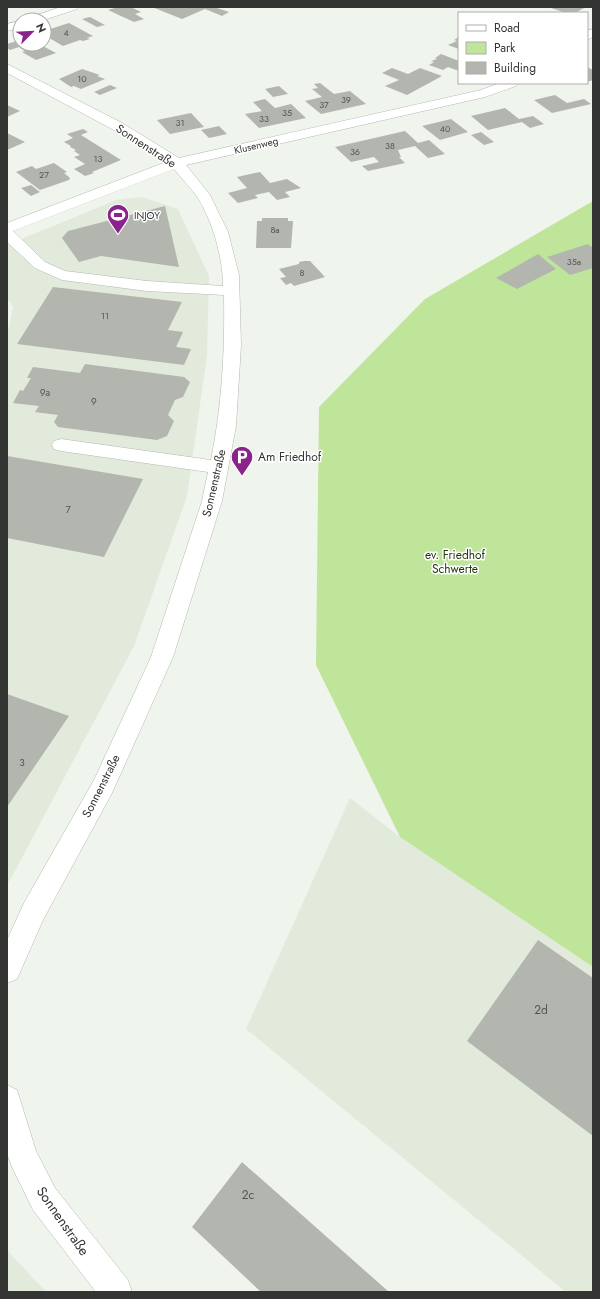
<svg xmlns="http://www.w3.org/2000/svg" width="600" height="1299" font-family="Jost,sans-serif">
<rect width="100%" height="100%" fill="#eff4ec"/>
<path fill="#e2eadc" d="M142,197l36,12 31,67 -2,79 -20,141 -53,150 -127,240v-550l6,-29 -6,-9v-53l109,-45z
M350,798l50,39 193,130v325h-27l-320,-263z
M7,1250l39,42h-39z"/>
<path fill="#bfe59b" d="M593,201v766l-193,-130 -84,-172 3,-258 106,-108z"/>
<path fill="#b2b6af" d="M131,7l10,5 -6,2 9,5 -10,3 -26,-12 10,-3z
M152,7h62l15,5 -7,4 -17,-7 -23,10z
M548,7h38l-11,6h-9z
M90,17l15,8 -8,2 -15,-8z
M69,23l24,13 -6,2 3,1 -7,2 -3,-1 -17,6 -19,-11v-4z
M459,37v12l-11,-4 9,-4 -3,-1z
M20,40v4h19l17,9 -20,7 -14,-8 3,-1 -6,-4 -9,3 -3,-2v-4z
M441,54l18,7v10l-11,-4 -5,3 -14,-5 5,-3 -3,-1 6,-2 -2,-1z
M587,67l6,3v10l-6,2z
M392,68l16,6 12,-6 22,8 -35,19 -22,-9 14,-6 -17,-7z
M82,69l18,6 -3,1 8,3 -24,10 -7,-3 -3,1 -12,-8z
M320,83l14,11 16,-3 16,13 -45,10 -16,-13 17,-4 -10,-8 6,-1 -4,-4z
M110,85l7,3 -17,7 -6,-3z
M279,86l9,8 -15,3 -8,-8z
M555,95l12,8 17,-4 7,5 -39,9 -18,-13z
M265,99l10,9 16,-4 15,14 -47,10 -14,-14 17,-3 -9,-9z
M7,105l13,6 -13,6z
M505,108l14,11 14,-3 11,8 -14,4 -8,-6 -34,8 -17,-14z
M191,113l13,14 -34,7 -13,-14z
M451,119l17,13 -28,8 -18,-14z
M219,126l8,8 -18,4 -8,-8z
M83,129l5,3 -7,3 40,25 -29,12 2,1 -9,3 -11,-7 11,-5 -11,-7 6,-2 -6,-4 2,-1 -6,-3 1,-1 -7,-4 9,-4 -6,-4z
M405,131l13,12 11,-3 16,14 -17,4 -13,-12 -17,4 3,7h-2l6,6 -37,8 -6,-5 17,-4 -5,-5 -23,5 -16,-15z
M481,132l13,10 -10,3 -13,-10z
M7,133l18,9 -18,8z
M54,163l13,9 -3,1 6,5 -1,2 -29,10 -24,-18 16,-6 4,3z
M260,172l10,11 17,-4 14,9 -16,4 5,5 -13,3 -8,-8 -14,3 3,3 -20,5 -10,-10 19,-5 -10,-11z
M31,185l9,7 -9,4 -10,-8z
M165,206l14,61 -78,-11 -22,6 -17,-24 6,-7z
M262,218h26v3h5l-2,27h-35l1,-27h5z
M588,244l5,4v20l-23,7 -23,-18z
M538,254l18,15 -39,20 -21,-11z
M304,261h6l15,16 -31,9 -3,-3 -5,2 -6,-7 6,-1 -7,-8 20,-5v-2z
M53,287l129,15 -14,28 15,2 -7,15 15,2 -7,16 -167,-21z
M85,364l99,13 6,5 -7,15 -8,3 -7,15 6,6 -7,15 -10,4 -99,-13 -4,-5 4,-7 -23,-3 4,-6 -26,-3 7,-13 3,1 8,-13h-4l6,-11 47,6z
M7,456l136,23 -39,78 -97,-19z
M7,694l62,22 -62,91z
M538,940l55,38v158l-126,-95z
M242,1162l147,130h-128l-69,-65z"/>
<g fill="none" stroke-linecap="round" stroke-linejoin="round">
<g stroke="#b5b9b1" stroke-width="1">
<path id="minor" d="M61,7h18l-2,2 -33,11h-18l2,-2z
M20,21v7l-13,3v-7z
M593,29v8l-6,3v-9z
M7,64l115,59 57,35 302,-68 19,-7h18l-2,3 -31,11 -299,68 24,30 18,37 11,43 2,70 -5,81 -14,75 -49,156 -61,136 -69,127 -26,59 -10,4v-43l17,-37 70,-123 57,-123 51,-156 6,-29 -147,-21 -7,-2 -2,-4 2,-4 7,-2 150,21c11,-55 14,-109 13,-165l-77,-4 -85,-11 -27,-12 -28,-26v-19l159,-61 -54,-33 -105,-56zM174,169c7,9 15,17 22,26 16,24 27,62 27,91l-76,-5 -82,-10 -20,-9 -32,-31z
M7,1085l10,5 19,61 19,37 73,92 4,12h-36l-63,-82 -21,-43 -5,-13z"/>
</g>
<use href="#minor" fill="#fff" fill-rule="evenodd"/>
</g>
<defs>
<g id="stadium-pin" transform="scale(1.15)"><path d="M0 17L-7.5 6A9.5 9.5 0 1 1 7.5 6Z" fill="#8a248a" stroke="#fff"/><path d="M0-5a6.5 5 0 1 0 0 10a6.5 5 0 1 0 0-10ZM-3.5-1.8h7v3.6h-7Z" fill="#fff"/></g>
<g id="parking-pin" transform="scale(1.15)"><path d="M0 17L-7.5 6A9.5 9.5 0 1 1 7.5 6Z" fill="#8a248a" stroke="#fff"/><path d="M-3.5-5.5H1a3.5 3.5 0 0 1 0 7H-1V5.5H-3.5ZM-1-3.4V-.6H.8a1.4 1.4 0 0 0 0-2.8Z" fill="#fff"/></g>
</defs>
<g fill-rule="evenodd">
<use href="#stadium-pin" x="118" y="215"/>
<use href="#parking-pin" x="242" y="457"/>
</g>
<g text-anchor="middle" stroke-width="3" stroke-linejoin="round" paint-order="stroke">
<g font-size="9" fill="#535551">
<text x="66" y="36">4</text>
<text x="82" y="82">10</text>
<text x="346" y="103">39</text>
<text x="324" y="108">37</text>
<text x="287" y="116">35</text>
<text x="264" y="122">33</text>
<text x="180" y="126">31</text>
<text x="445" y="132">40</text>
<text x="390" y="149">38</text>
<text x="355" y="155">36</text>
<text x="98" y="162">13</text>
<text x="44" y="178">27</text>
<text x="275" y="233">8a</text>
<text x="574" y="265">35a</text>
<text x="302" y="276">8</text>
<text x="105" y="319">11</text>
</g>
<g font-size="10" fill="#333532" stroke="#fff">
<text transform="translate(256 145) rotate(-13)" y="4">Klusenweg</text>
</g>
<g font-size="10" fill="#333532" stroke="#fff" text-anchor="start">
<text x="134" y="219">INJOY</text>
</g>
<g font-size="10" fill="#535551">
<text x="45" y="396">9a</text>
<text x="94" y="405">9</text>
<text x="68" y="513">7</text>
<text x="22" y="766">3</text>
</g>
<g font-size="12" fill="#333532" stroke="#fff">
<text transform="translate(146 146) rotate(33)" y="4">Sonnenstraße</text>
<text transform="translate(214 483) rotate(-77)" y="4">Sonnenstraße</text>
<text transform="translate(101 786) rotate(-63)" y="4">Sonnenstraße</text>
</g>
<g font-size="12" fill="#333532" stroke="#fff" text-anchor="start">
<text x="258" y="461">Am Friedhof</text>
</g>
<g font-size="12" fill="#263712" stroke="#fff">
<text x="455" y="559">ev. Friedhof<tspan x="455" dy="14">Schwerte</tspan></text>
</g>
<g font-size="12" fill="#535551">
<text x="541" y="1014">2d</text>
<text x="248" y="1199">2c</text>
</g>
<g font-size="14" fill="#333532" stroke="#fff">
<text transform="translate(63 1221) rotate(55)" y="5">Sonnenstraße</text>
</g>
</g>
<rect width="600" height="1299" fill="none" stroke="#333532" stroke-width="16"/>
<rect x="458" y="12" width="130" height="72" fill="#ffffff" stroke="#adaead"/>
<rect x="466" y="25" width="20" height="6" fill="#ffffff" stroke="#adaead"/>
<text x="494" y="32" font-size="12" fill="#333532">Road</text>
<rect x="466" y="42" width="20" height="12" fill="#bfe59b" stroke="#adaead"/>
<text x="494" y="52" font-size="12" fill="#333532">Park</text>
<rect x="466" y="62" width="20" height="12" fill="#b2b6af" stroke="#adaead"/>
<text x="494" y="72" font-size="12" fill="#333532">Building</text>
<g transform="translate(32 32) rotate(66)"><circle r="19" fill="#ffffff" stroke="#adaead"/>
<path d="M0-3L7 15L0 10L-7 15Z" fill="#8a248a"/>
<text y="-6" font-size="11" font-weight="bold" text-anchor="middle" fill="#333532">N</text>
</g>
</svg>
